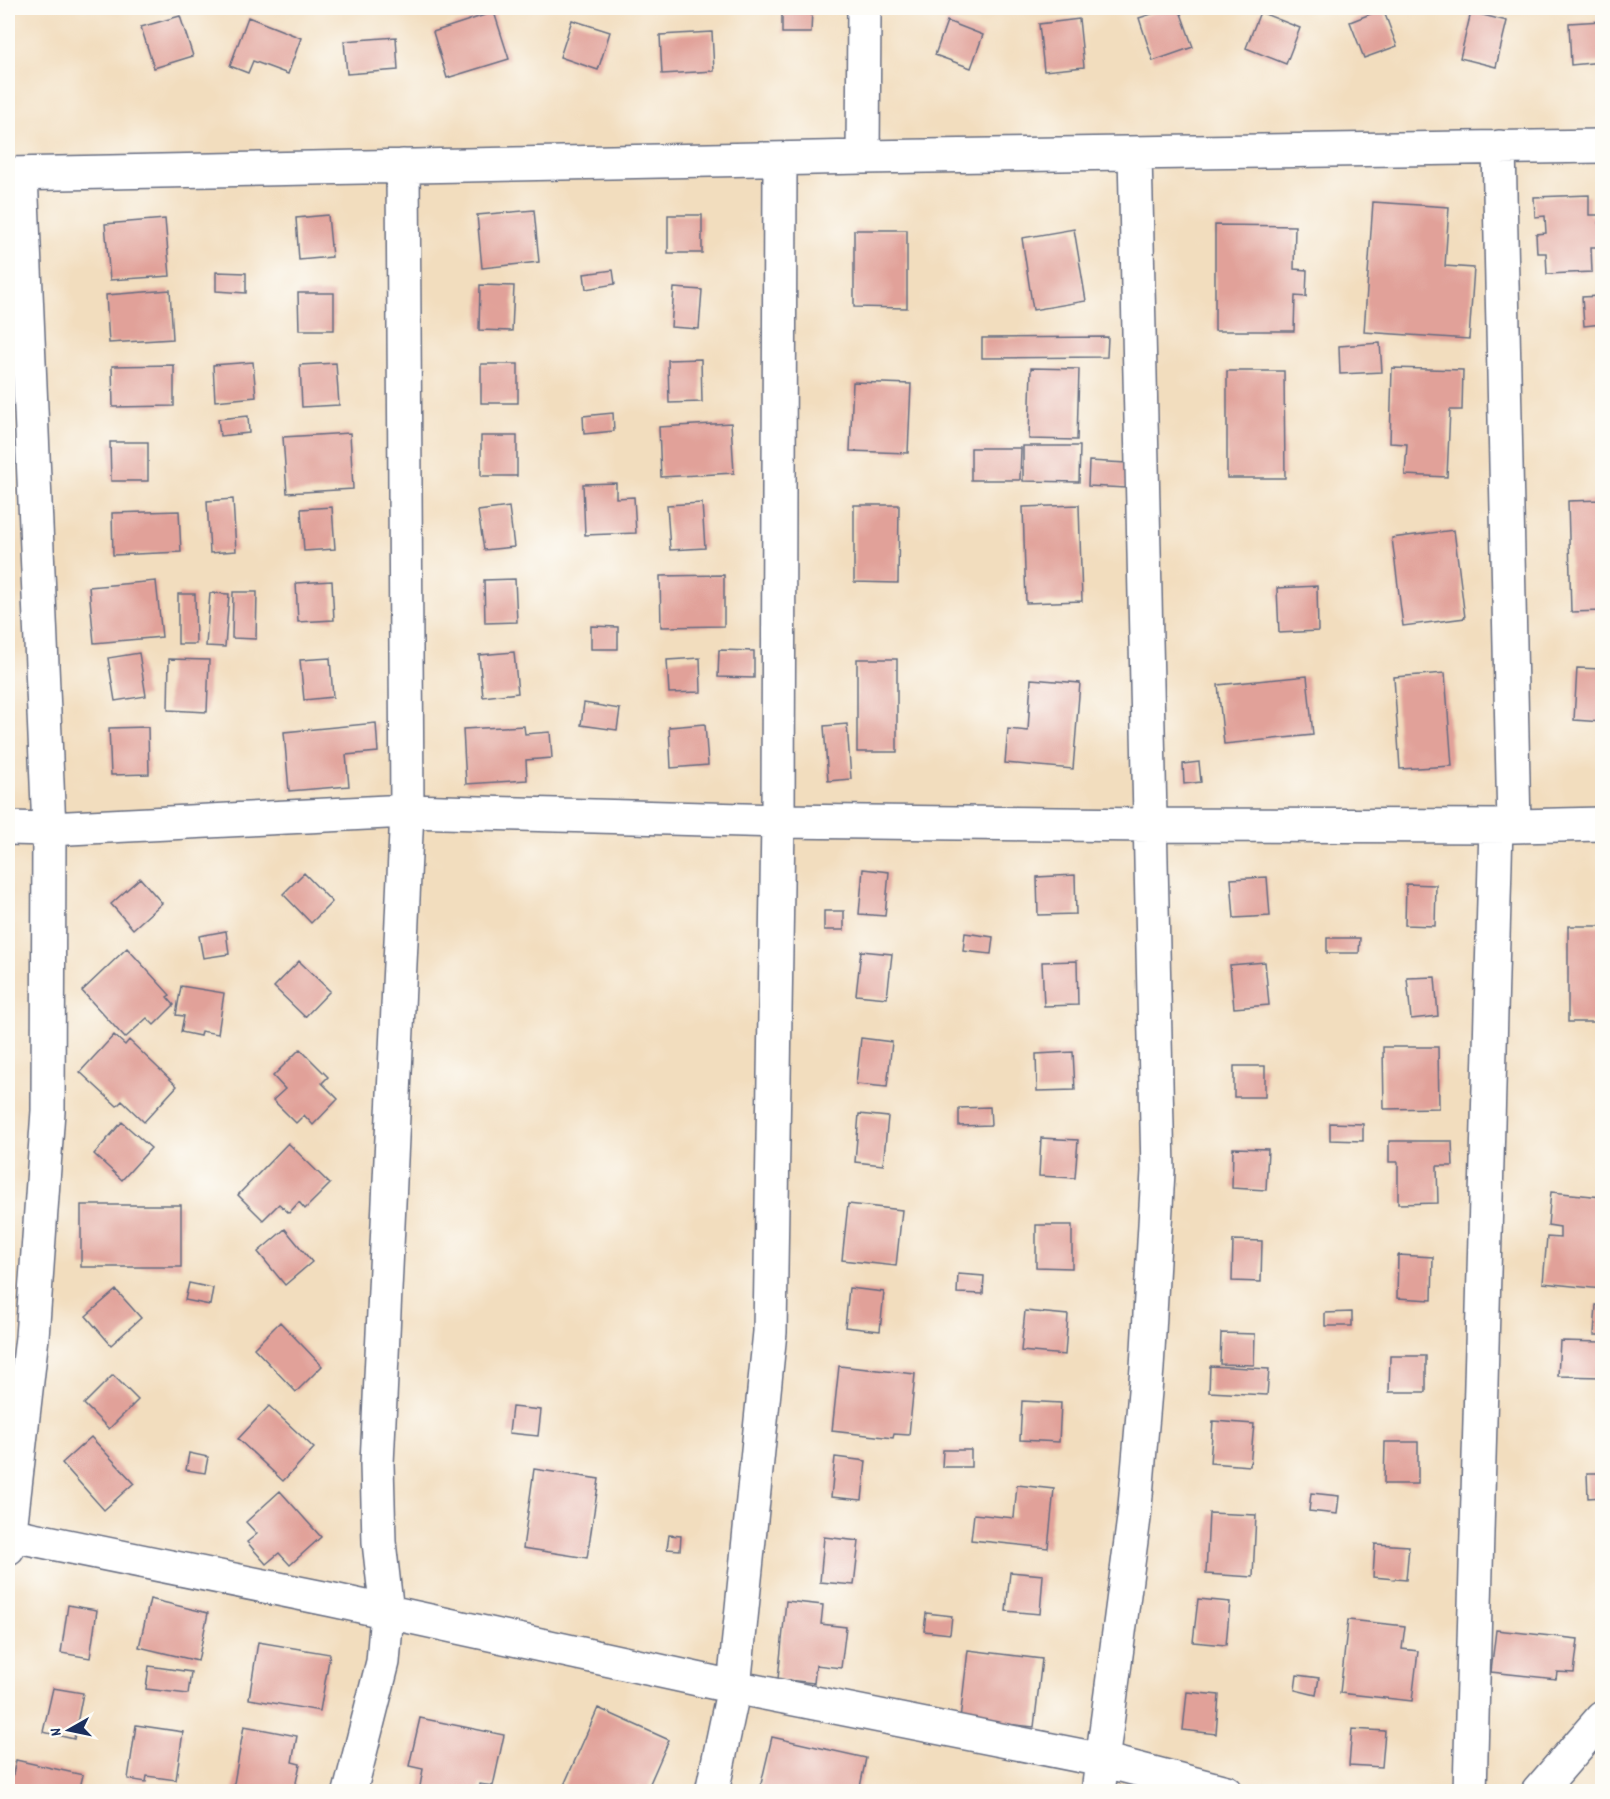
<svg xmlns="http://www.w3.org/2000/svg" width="1610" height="1799" font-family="Dekko,sans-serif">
<rect width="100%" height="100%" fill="#fdfcf7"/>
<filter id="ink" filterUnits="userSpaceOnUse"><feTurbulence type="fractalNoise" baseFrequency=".0167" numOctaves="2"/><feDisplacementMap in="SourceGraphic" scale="12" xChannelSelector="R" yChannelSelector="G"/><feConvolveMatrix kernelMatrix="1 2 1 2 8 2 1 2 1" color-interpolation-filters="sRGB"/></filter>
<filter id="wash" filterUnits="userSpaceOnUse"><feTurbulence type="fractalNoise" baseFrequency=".008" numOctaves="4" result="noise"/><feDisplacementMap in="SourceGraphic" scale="24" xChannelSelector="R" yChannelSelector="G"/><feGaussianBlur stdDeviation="1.35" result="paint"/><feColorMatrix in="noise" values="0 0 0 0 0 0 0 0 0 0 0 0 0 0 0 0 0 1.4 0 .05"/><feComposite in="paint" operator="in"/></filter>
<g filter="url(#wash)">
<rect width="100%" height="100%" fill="#f2ddbe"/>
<g id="blocks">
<path fill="#e1a199" d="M782,8h30l-1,25h-29z
M1170,8h9l14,39 -40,14 -14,-43z
M1383,9l14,37 -33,12 -14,-36z
M494,12l15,47 -62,19 -14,-46z
M1260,12l40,16 -14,36 -40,-16z
M1471,12l36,9 -11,46 -36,-9z
M180,16l13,40 -39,12 -13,-41z
M248,17l53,21 -13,36 -35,-13 -5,12 -18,-7z
M1079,19l5,48 -40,4 -5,-47z
M572,20l38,12 -12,38 -38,-13z
M947,21l36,14 -12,33 -36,-13z
M1602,21v41l-31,3 -2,-42z
M712,32l2,39 -52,3 -2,-39z
M396,37l2,33 -51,4 -3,-33z
M1589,195v20h10l1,32h-9l1,25 -45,2 -1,-21h-9l-1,-19 10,-1 -1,-17 -10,1 -1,-20z
M1373,202l76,5 -4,59 29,2 -5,71 -105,-7z
M534,210l5,52 -57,6 -5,-53z
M328,215l4,42 -33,3 -3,-42z
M668,215h34v38h-34z
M165,219l5,57 -60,4 -5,-56z
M1215,225l80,1 -1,43 13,1 -1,27 -11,-1 -1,35h-79z
M1074,229l12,72 -53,9 -11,-72z
M854,230h53v78l-53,-1z
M1602,261v63l-18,2 -2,-29 18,-1 -2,-34z
M613,270l2,14 -29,5 -2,-15z
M216,272l30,1v20l-30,-2z
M480,285l34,1 -2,45 -33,-1z
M674,288l28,2 -3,39 -28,-2z
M170,290l3,49 -64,4 -3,-48z
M298,293h36v37h-35z
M1108,337l-1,20 -125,1v-20z
M1380,343l2,29 -42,2 -1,-28z
M701,359l1,43 -33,1 -1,-43z
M253,362l3,35 -41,4 -2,-36z
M336,363l3,42 -37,2 -2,-42z
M481,364h37v39h-37z
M174,365v41l-61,1 -1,-41z
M1031,368l48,1 -2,71 -48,-1z
M1392,368l71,2 -1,40h-12l-3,67 -42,-2 2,-31 -17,-1z
M1227,371h57l1,107h-58z
M853,382l58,2 -3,69 -58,-2z
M613,413l1,18 -30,3 -1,-18z
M248,416l1,17 -29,3 -2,-17z
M731,423l3,50 -73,4 -2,-50z
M350,433l3,56 -66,4 -4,-56z
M481,436h36v40h-36z
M110,442h38v39h-37z
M1023,446h57l-1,36 -56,-1z
M971,448h50l-1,32h-49z
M1089,461l38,2 -1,25 -38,-2z
M616,483v15l18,-1 2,36 -51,2 -2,-51z
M233,499l3,52 -26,2 -3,-52z
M1602,500v111l-31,1 -3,-111z
M702,503l3,45 -35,2 -3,-45z
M854,505h45l-1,78 -44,-1z
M1079,505l3,96 -56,2 -3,-96z
M332,507l3,42 -31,2 -3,-42z
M509,507l5,40 -30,3 -6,-39z
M179,511l2,41 -68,3 -1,-42z
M1454,530l11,88 -62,8 -11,-88z
M724,575v51l-63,1 -1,-51z
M515,579l2,43 -32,1 -1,-43z
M156,581l6,56 -68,6 -5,-56z
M332,581l2,39 -36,2 -2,-39z
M1317,586l1,45 -39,2 -2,-45z
M233,592h24l-1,47 -24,-1z
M210,593l19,1 -4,53 -19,-1z
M178,594h17l1,50h-18z
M591,626l27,1v22h-27z
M719,650l35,1v27l-36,-1z
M514,652l4,41 -35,4 -4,-42z
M139,653l7,43 -31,5 -7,-43z
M330,658l3,39 -29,3 -4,-40z
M700,658l1,34 -32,1 -2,-33z
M169,659l40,1 -2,52 -39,-2z
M857,659h40v93h-40z
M1577,668l25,1v53l-28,-2z
M1445,673l7,93 -52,3 -6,-92z
M1307,676l6,59 -89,9 -6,-59z
M1031,679l49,4 -7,86 -68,-6 3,-34 20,2z
M584,703l36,6 -3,21 -36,-5z
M376,723l2,29 -32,3 3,31 -60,5 -5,-59z
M705,724l3,41 -37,3 -2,-41z
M847,724l4,55 -23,2 -4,-55z
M524,726l1,8 25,-2 2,26 -26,2 1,20 -61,4 -3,-55z
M148,727l1,47 -38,1 -2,-47z
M1199,762l2,20 -17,2 -1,-20z
M863,869l26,3 -4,44 -26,-2z
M304,873l28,29 -21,21 -28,-29z
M1075,875l1,39 -38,1 -1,-38z
M1267,877l3,39 -36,2 -3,-39z
M140,878l22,25 -29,26 -22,-25z
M1406,884l30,1 -1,41 -30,-1z
M824,911h20v19h-20z
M1568,926h34v96h-34z
M226,931l3,23 -26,4 -4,-22z
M965,933l28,4 -2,17 -28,-3z
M1327,938h33l-1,15h-32z
M127,948l43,47 -3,2 7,8 -20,20 -7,-7 -22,20 -43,-47z
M861,951l31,3 -5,44 -31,-3z
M299,961l31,30 -25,26 -31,-30z
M1077,961l1,44 -34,1 -2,-44z
M1265,962l4,43 -35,3 -4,-43z
M1435,977l3,39 -27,3 -4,-41z
M181,986l43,7 -6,41 -17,-3 -1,5 -19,-4 3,-16 -8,-1z
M114,1035l11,10 4,-5 48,46 -33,36 -22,-21 -5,5 -37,-34z
M861,1038l31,4 -5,45 -31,-3z
M1383,1047h55l1,61 -55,1z
M300,1049l28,28 -6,6 16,16 -25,26 -9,-10 -8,8 -23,-23 12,-11 -12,-13z
M1073,1052l2,38 -38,1 -1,-37z
M1234,1066h31v31h-31z
M990,1107l1,18 -32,1v-18z
M859,1114l29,3 -5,48 -28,-3z
M122,1122l29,26 -29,32 -28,-26z
M1330,1123l33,1v17l-33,-1z
M1041,1138l37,2 -3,38 -36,-2z
M1389,1141h63l1,25h-16l1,37 -40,1v-42h-9z
M288,1143l42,41 -25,25 -6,-7 -10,11 -10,-9 -16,16 -25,-25z
M1233,1148l35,1 -2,41 -34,-2z
M1551,1192l51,5v92l-59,-6 4,-46 13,1v-11l-12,-2z
M848,1204l54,6 -6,56 -54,-6z
M81,1205h100v62h-100z
M1036,1225h36v43l-36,-1z
M285,1229l27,33 -27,23 -27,-33z
M1233,1240l29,1 -1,41 -29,-1z
M1398,1255l35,2 -1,43 -35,-2z
M958,1274l26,2 -1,18 -26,-1z
M189,1283l24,5 -3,17 -25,-5z
M849,1288l35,4 -4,39 -35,-4z
M116,1290l25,28 -30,27 -25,-29z
M1596,1305h6v30h-8z
M1025,1311l43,4 -3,40 -44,-4z
M1352,1312v14h-27v-13z
M280,1322l42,44 -26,26 -42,-44z
M1221,1333l34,1 -1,31 -34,-1z
M1560,1341l42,1v35l-44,-1z
M1390,1356h36v36h-37z
M839,1366l76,8 -6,61 -15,-1 -1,4 -61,-7z
M1210,1366l59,3 -2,26 -58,-3z
M113,1375l25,25 -29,29 -25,-25z
M1022,1401l39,2 -2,39 -39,-2z
M269,1406l45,42 -31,33 -45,-42z
M512,1407l29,3 -3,26 -29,-3z
M1213,1421l41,3 -4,42 -40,-3z
M91,1437l43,46 -30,27 -42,-47z
M1385,1442h33v42h-34z
M943,1450h28v17h-29z
M189,1453l19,4 -3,16 -19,-3z
M835,1457l31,4 -4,39 -31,-3z
M534,1469l65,10 -12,79 -64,-10z
M1587,1473h15v24l-14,1z
M1017,1485l37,4 -6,59 -77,-8 3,-26 40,4z
M280,1491l41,46 -31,28 -11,-12 -13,11 -19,-22 10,-8 -11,-12z
M1311,1493l28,3 -2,18 -28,-3z
M1209,1513l47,2 -3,62 -47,-3z
M669,1535l12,1 -1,14 -13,-1z
M824,1537l35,4 -5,44 -34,-3z
M1375,1544l34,2 -3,34 -33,-3z
M1010,1572l33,3 -3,39 -34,-3z
M150,1599l58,14 -10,48 -59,-14z
M1198,1599l32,3 -4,43 -33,-3z
M786,1601l37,4 -2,19 25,3 -5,41 -25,-3 -2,18 -36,-4z
M68,1605l29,5 -7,48 -29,-5z
M926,1613l26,3 -2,18 -26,-3z
M1348,1620l57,6 -3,23 16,2 -6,50 -72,-8z
M1496,1630l82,9 -4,34 -17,-1 -1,7 -65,-7z
M258,1642l72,12 -10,57 -71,-12z
M968,1650l74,9 -8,68 -74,-8z
M149,1666l42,6 -3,22 -42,-5z
M1297,1675l22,3 -3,17 -21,-5z
M53,1688l30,5 -9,46 -31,-7z
M1187,1692l32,3 -3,39 -33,-4z
M598,1708l71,32 -22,50 -9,-4 -3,6h-74z
M420,1718l84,17 -11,51 -13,-2 -1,8h-60l4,-23 -14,-3z
M136,1725l47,7 -7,48 -29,-4 -1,6 -18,-3z
M244,1726l53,10 -5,26 8,2 -6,28h-50l-11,-3z
M1352,1729l33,2 -3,36 -33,-2z
M772,1737l94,21 -7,34h-84l-15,-4z
M16,1760l67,15 -4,17h-70z"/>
</g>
</g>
<g filter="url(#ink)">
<use href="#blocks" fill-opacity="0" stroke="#666c80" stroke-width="1.5"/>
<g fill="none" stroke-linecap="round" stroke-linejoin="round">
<g stroke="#666c80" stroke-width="36">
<path id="minor" d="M1499,147l15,679
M863,157l1,-149
M8,174l855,-17 739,-11
M8,828l41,1 358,-18 371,10 372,4 364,1 88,-2
M8,1534l325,66 401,87 368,73 124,32
M8,1548l24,-211 16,-226 1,-282 -28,-654
M350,1792l33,-130 4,-49 -8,-71 -2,-78 30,-653 -4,-645
M712,1792l22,-105 36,-355 8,-511 2,-662
M1098,1792l36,-274 13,-150 11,-197 -23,-1017
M1470,1792l26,-966
M1538,1792l64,-74"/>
</g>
<use href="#minor" stroke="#fff" stroke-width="33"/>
</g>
</g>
<rect width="1610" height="1799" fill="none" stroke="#fdfcf7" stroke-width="30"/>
<g transform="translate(69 1730) rotate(261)" stroke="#fdfcf7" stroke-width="4.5" paint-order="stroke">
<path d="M0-4.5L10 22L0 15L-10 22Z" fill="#1b2f5e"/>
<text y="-9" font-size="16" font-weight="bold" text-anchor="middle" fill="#1b2f5e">N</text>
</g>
</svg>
